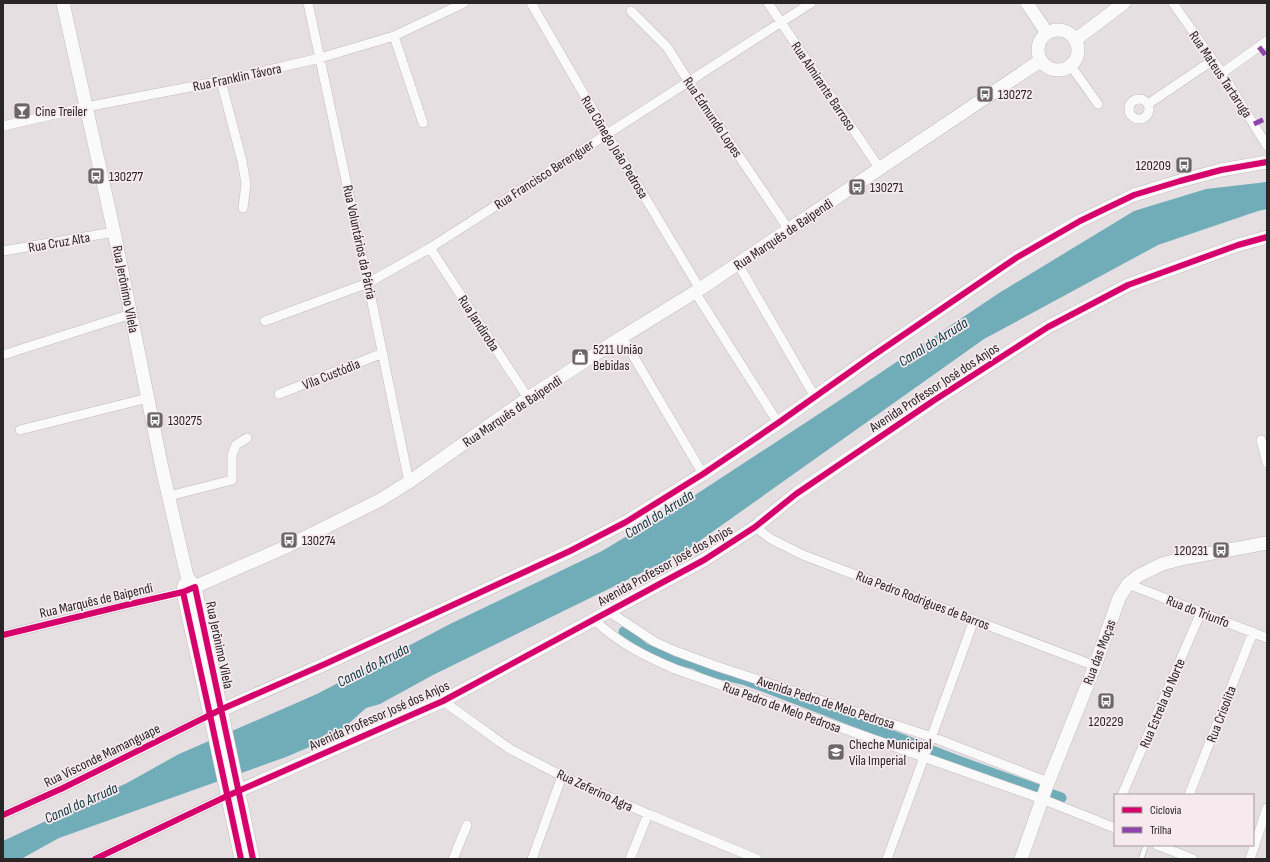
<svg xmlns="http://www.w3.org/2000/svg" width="1270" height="862" font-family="'Sofia Sans Condensed',sans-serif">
<rect width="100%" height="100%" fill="#e6dfe2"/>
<path fill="#70adb9" d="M1267,182v27l-9,2 -100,34 -174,94 -300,213 -251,123 -53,29 -14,4 -31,28 -49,21 -227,81 -38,21h-18v-18l124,-58 52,-29 138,-60 133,-70 152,-73 84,-50 151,-99 162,-109 135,-82 72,-22z"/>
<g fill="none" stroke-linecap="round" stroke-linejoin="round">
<path stroke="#70adb9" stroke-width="11" d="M624,632l21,17 19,7 31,8 16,8 35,8 25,9 184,71 106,38"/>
<g stroke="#c1bbbe" stroke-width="6">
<path id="lane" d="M1141,859l5,-14"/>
</g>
<g stroke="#c1bbbe" stroke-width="10">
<path id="street" d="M308,3l60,280 41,199
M531,3l76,131 93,155
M768,3l112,166
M1173,3l49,70 45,73
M631,11l36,36 22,35 100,148
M394,36l29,87
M1071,66l27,38
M1222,73l45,-32
M221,81l21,80 4,23 -3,24
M1129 109a10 10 0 1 1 20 0a10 10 0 1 1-20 0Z
M1148,104l65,-44
M3,126l83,-19 135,-26 99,-23 74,-22 70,-33
M430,248l98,150
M3,251l111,-19
M738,264l77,133
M695,292l83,131
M265,321l103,-38 62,-35 381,-245
M622,337l81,137
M3,355l128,-41
M279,394l104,-41
M20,430l128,-32
M1261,440l6,23
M169,496l63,-16v-25l4,-10 11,-7
M755,527l16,12 32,16 292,111
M1128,584l139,54
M608,611l47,31 20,9 41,15 216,71 116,45
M593,619c26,24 49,36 82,50l367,130 73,29
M3,635l123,-30 57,-13
M443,701l67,48 52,27 86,38 109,45
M1122,795l79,-183
M1189,795l64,-163
M3,815l60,-27 147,-73
M1157,845l36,14
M95,859l132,-63
M453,859l14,-34
M532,859l30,-83
M630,859l18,-45
M887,859l87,-239
M1250,859l17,-51"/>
</g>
<g stroke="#c1bbbe" stroke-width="14">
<path id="secondary" d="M63,3l51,229 48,236 25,108 8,11 58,272
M1027,3l20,30
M1038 50a20 20 0 1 1 40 0a20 20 0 1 1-40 0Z
M1075,40l49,-37
M184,585l-1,7 27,123 31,144
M183,592l107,-47 90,-45 29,-18 119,-84 94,-61 78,-48 340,-228
M210,715l115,-51 245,-113 56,-29 77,-48 75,-51 93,-66 145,-99 64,-37 54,-26 46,-14 41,-11 46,-8
M227,796l216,-95 261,-141 51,-33 41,-33 137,-93 115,-74 80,-42 110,-40 29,-8
M1021,859l25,-71 49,-122 24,-68 9,-14 10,-8 24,-12 23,-6 82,-15"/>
</g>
<use href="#lane" stroke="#fbfafb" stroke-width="4.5"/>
<use href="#street" stroke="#fbfafb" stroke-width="9"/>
<use href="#secondary" stroke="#fbfafb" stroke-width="13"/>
<path stroke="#8e44ad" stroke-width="5" stroke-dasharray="10 5" stroke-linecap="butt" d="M1259,47l8,10
M1254,124l13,-6"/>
<g stroke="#f7eaef" stroke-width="8">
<path id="cycleway" d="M183,592l27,123 31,144
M3,635l123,-30 57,-13 12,-5 58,272
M3,815l60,-27 159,-79 103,-45 245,-113 56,-29 77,-48 75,-51 93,-66 145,-99 64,-37 54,-26 46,-14 41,-11 46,-8
M95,859l132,-63 216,-95 261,-141 51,-33 41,-33 137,-93 115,-74 80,-42 110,-40 29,-8"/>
</g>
<use href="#cycleway" stroke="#d6006c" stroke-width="6"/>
</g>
<defs>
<g id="bus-square" transform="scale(0.9)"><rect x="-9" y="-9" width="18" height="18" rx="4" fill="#6c6668" stroke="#f7eaef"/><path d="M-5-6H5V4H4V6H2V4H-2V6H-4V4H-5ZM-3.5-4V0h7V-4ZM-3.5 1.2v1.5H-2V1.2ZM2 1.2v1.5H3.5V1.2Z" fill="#fff"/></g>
<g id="bar-square" transform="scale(0.9)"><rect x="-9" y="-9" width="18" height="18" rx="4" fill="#6c6668" stroke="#f7eaef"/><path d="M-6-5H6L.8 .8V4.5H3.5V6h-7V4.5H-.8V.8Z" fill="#fff"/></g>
<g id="shop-square" transform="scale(0.9)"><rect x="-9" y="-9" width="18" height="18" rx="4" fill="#6c6668" stroke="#f7eaef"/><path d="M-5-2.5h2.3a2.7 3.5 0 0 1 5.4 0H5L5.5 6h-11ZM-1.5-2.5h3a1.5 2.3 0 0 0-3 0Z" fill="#fff"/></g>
<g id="school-square" transform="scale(0.9)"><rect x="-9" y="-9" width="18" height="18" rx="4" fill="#6c6668" stroke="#f7eaef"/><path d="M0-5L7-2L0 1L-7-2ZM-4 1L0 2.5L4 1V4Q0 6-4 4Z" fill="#fff"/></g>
</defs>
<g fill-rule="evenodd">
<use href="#bus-square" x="985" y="94"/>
<use href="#bar-square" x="22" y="111"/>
<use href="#bus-square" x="1184" y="165"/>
<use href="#bus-square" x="96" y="176"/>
<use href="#bus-square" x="857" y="187"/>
<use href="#shop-square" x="580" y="357"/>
<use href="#bus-square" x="155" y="420"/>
<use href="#bus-square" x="289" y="540"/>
<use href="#bus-square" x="1221" y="550"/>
<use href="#bus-square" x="1106" y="701"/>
<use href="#school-square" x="836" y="752"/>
</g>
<g text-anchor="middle" stroke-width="3.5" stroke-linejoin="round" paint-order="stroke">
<g font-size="14" fill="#2a2527" stroke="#f7eaef">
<text transform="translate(1221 74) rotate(56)" y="5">Rua Mateus Tartaruga</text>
<text transform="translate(237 77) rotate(-12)" y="5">Rua Franklin Távora</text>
<text transform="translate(824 86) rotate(56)" y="5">Rua Almirante Barroso</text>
<text transform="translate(713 117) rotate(56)" y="5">Rua Edmundo Lopes</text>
<text transform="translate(615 147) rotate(59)" y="5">Rua Cônego João Pedrosa</text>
<text transform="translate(544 174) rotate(-33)" y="5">Rua Francisco Berenguer</text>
<text transform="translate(783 234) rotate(-34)" y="5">Rua Marquês de Baipendi</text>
<text transform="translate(59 242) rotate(-10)" y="5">Rua Cruz Alta</text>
<text transform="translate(360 242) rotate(78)" y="5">Rua Voluntários da Pátria</text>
<text transform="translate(126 289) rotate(79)" y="5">Rua Jerônimo Vilela</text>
<text transform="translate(479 323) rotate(57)" y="5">Rua Jandiroba</text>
<text transform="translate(331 374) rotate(-22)" y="5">Vila Custódia</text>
<text transform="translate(934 387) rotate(-33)" y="5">Avenida Professor José dos Anjos</text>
<text transform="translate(512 411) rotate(-34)" y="5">Rua Marquês de Baipendi</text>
<text transform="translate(665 565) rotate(-29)" y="5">Avenida Professor José dos Anjos</text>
<text transform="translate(96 600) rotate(-13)" y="5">Rua Marquês de Baipendi</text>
<text transform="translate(923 600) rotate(21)" y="5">Rua Pedro Rodrigues de Barros</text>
<text transform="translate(1198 611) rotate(21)" y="5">Rua do Triunfo</text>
<text transform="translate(220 645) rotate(78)" y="5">Rua Jerônimo Vilela</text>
<text transform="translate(1099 652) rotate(-69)" y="5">Rua das Moças</text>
<text transform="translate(826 702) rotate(18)" y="5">Avenida Pedro de Melo Pedrosa</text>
<text transform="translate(1162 703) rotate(-67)" y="5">Rua Estrela do Norte</text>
<text transform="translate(782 707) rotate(20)" y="5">Rua Pedro de Melo Pedrosa</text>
<text transform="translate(1221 714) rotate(-69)" y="5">Rua Crisolita</text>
<text transform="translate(379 715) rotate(-24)" y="5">Avenida Professor José dos Anjos</text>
<text transform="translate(102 755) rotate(-26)" y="5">Rua Visconde Mamanguape</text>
<text transform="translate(595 790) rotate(25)" y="5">Rua Zeferino Agra</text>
</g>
<g font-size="14" fill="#2a2527" stroke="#f7eaef" text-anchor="start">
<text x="998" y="99">130272</text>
<text x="35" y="116">Cine Treiler</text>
<text x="1171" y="170" text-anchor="end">120209</text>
<text x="109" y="181">130277</text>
<text x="870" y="192">130271</text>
<text x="593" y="354">5211 União<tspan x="593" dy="16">Bebidas</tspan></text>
<text x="168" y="425">130275</text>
<text x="302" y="545">130274</text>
<text x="1208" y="555" text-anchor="end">120231</text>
<text x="1106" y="726" text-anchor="middle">120229</text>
<text x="849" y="749">Cheche Municipal<tspan x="849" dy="16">Vila Imperial</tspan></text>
</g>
<g font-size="15" font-style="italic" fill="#0a353c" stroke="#f7eaef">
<text transform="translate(933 342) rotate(-32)" y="5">Canal do Arruda</text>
<text transform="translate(659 514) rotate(-32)" y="5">Canal do Arruda</text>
<text transform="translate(373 665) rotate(-27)" y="5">Canal do Arruda</text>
<text transform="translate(81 803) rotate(-24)" y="5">Canal do Arruda</text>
</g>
</g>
<rect width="1270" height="862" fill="none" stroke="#2a2527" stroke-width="8"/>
<rect x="1114" y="794" width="140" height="52" fill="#f7eaef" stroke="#a59b9f"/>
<rect x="1122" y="807" width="20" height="6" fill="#d6006c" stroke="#a59b9f"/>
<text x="1150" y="814" font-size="12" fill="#2a2527">Ciclovia</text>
<rect x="1122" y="827" width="20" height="6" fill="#8e44ad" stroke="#a59b9f"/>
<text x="1150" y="834" font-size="12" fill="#2a2527">Trilha</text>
</svg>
